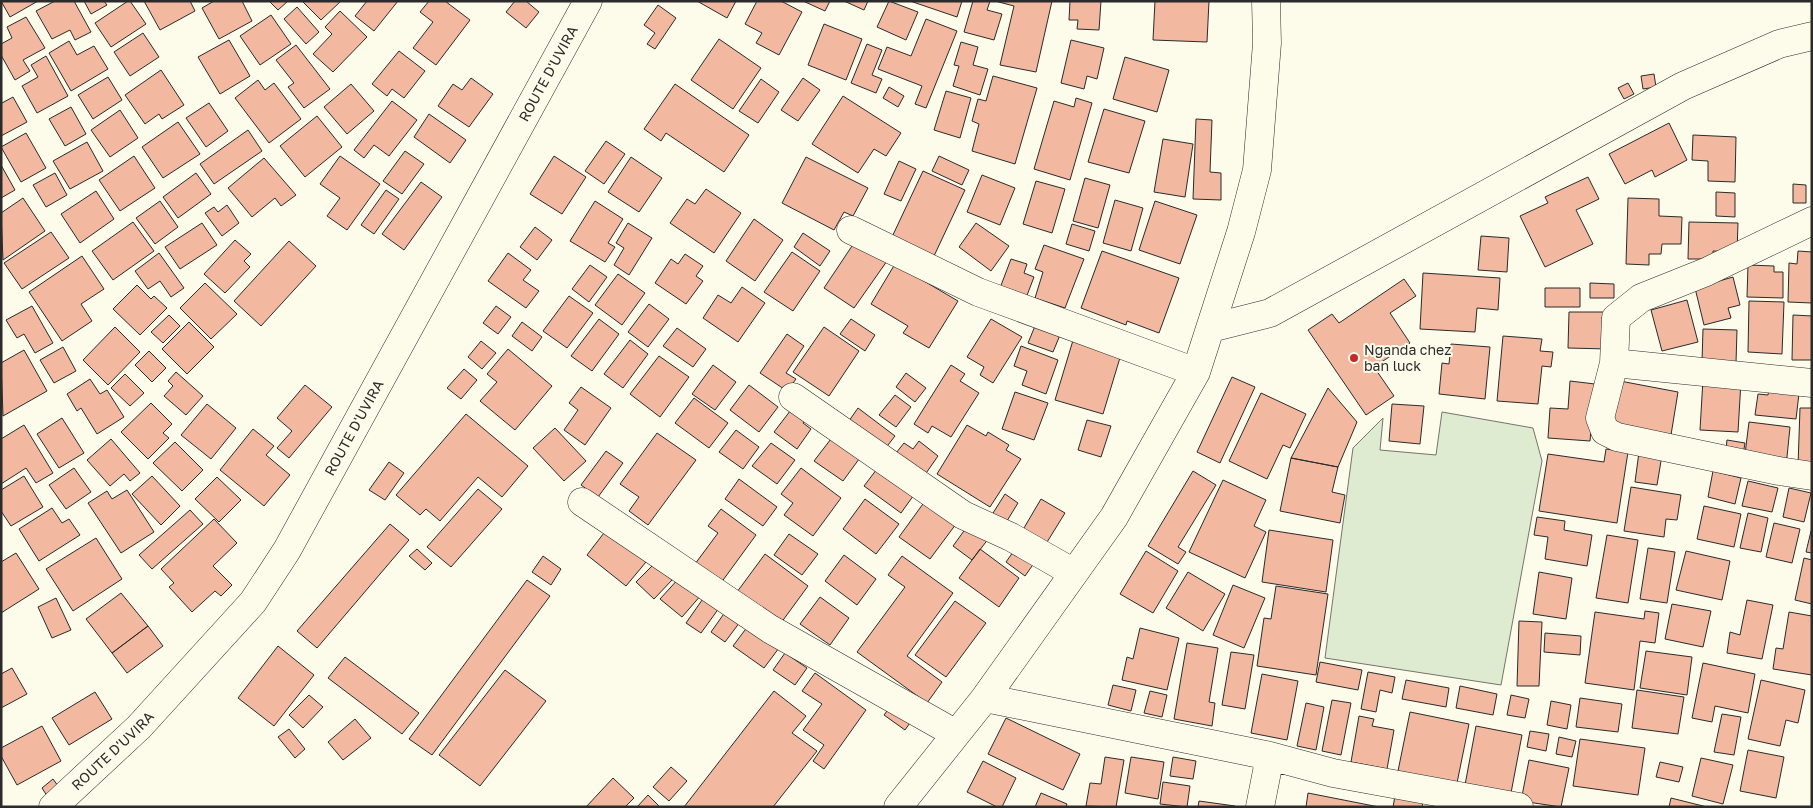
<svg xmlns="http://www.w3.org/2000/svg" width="1813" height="808" font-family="'Golos Text',sans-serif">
<rect width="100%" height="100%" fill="#fdfbea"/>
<path fill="#deebd1" stroke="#74746e" d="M1442,412l91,16 9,33 -41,224 -176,-27 28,-210 30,-30 -3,32 56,5z"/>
<path fill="#f2b8a0" stroke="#2b2b2b" d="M1,1h37l-28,16z
M55,1h19l17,31 -16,8 -5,-10 -18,9 -16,-28z
M84,1h20l3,4 -16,9z
M128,1h2l16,23 -35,23 -16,-24z
M144,1h46l5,10 -35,19z
M214,1h28l10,20 -33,18 -17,-31z
M269,1h19l-10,9z
M302,1h39l-20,19z
M367,1h31l-24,30 -19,-15z
M429,1h16l25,19 -34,45 -23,-17 20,-26 -13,-10z
M515,1h11l13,11 -13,16 -20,-16z
M697,1h39l-9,17z
M757,1h24l21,11 -23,43 -23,-12 6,-10 -17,-9z
M803,1h27l-5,10z
M844,1h24l-4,9z
M889,1l29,11 -12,28 -29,-13z
M910,1h52l-5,16z
M973,1h17l-3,9 15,4 -8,26 -30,-8z
M1052,1l-16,71 -36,-7 14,-59 -19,-5z
M1070,1h31l-2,29 -22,-1 1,-9h-9z
M1155,1h54l-2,41 -54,-2z
M658,5l18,13 -21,31 -8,-5 8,-11 -11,-8z
M297,7l22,25 -13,12 -22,-25z
M340,11l27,26 -34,35 -20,-18 19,-20 -7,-7z
M271,15l20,29 -31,21 -20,-29z
M26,17l19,31 -22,12 7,11 -15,9 -14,-25v-11l11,-6 -5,-11z
M926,19l31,12 -31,77 -11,-4 7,-18 -44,-17 9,-22 24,9z
M824,24l38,15 -16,41 -38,-15z
M143,33l16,24 -29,19 -16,-24z
M719,39l42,29 -28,41 -42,-29z
M229,40l21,36 -30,18 -22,-37z
M1071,40l33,8 -7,31 -10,-3 -3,13 -23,-6z
M69,41l8,14 17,-9 14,23 -37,22 -22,-38z
M961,42l17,5 -5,18 15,4 -8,26 -27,-9 6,-20 -5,-1z
M867,44l15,6 -10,25 10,4 -6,14 -25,-10z
M296,45l34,44 -26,19 -16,-21 6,-4 -18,-23z
M399,51l26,20 -21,27 -12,-9 -5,7 -15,-12z
M46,56l22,40 -31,17 -15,-27 16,-9 -7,-12z
M1125,57l44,13 -12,42 -44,-13z
M161,70l23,35 -22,14 -3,-5 -14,10 -20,-29z
M1654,74l2,13 -13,2 -2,-13z
M993,76l44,12 -22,76 -43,-13 7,-27 -7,-3 6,-22 8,2z
M108,77l14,23 -29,19 -15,-24z
M471,78l22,16 -24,33 -31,-21 15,-22 9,6z
M803,78l17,12 -22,31 -17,-11z
M761,79l18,13 -21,31 -19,-12z
M258,80l7,10 9,-7 27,36 -32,24 -34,-45z
M1628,83l6,11 -10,5 -6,-11z
M351,84l23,27 -27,23 -23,-27z
M675,84l74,51 -25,37 -58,-39 -5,8 -17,-12z
M889,87l15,9 -6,11 -15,-9z
M946,91l25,7 -11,40 -26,-8z
M843,96l58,37 -15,23 -12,-7 -16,24 -46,-29z
M13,97l14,25 -26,14v-35l1,2z
M1076,98l16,5 -22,77 -36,-11 20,-68 20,6z
M392,101l25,19 -28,36 -15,-11 -10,13 -10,-8z
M209,103l19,28 -22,16 -20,-29z
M71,107l15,27 -21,12 -16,-27z
M1104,109l41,12 -16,52 -41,-11z
M120,110l18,28 -28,19 -19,-27z
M429,114l37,26 -16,23 -36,-26z
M317,116l25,31 -37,30 -25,-31z
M1196,119l16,1 -2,52 11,1v27l-28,-1z
M178,122l22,32 -37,24 -21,-31z
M1669,123l18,37 -32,17 -3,-7 -27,14 -16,-30z
M248,130l14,21 -48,33 -14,-20z
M26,133l20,35 -25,14 -20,-35z
M1693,135l43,2 -1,45 -27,-1v-20l-16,-1z
M1163,139l30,5 -8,53 -31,-5z
M606,141l19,13 -21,30 -19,-13z
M87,142l16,29 -33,18 -17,-28z
M405,151l19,13 -22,30 -19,-13z
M134,156l21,32 -35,23 -21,-31z
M340,156l40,28 -33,46 -20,-14 13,-18 -20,-14z
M554,156l32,21 -24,37 -32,-20z
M939,156l30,14 -7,15 -30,-14z
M631,157l31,21 -23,34 -31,-20z
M806,157l62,31 -15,28 -9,-4 -10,18 -52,-27z
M264,158l32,37 -15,11 -6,-8 -23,19 -24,-29z
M899,161l17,8 -15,32 -17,-7z
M1,165l14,25 -14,8z
M923,171l42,19 -31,66 -42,-19z
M55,173l12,22 -21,12 -13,-22z
M196,173l15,21 -33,24 -15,-21z
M982,175l33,13 -15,37 -33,-13z
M1588,177l11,22 -23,11 17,34 -48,23 -25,-51 28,-13 -3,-6z
M1085,178l25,7 -12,43 -25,-7z
M1036,181l29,8 -13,44 -29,-9z
M421,182l21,15 -38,53 -22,-16z
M1793,184l13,1v18h-13z
M706,189l35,24 -27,40 -44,-30 17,-24 8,5z
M386,190l13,9 -25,35 -13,-9z
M96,191l18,28 -34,24 -19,-29z
M1716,192l19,1v24l-19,-1z
M23,198l22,33 -42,29 -2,-47z
M1628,198l31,1v17l23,1 -1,27h-19l-1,10h-12v11l-23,-1z
M1115,200l28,8 -12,43 -28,-8z
M160,201l18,26 -23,17 -19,-26z
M595,201l28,18 -15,24 7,4 -10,15 -35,-21z
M1155,201l42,14 -17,49 -41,-14z
M227,205l12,18 -17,13 -17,-23 9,-6 4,5z
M754,219l29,21 -28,41 -29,-20z
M133,222l21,29 -41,29 -21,-29z
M1689,222l49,1 -1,29 -24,-1v8h-25z
M202,223l15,22 -37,24 -15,-22z
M628,223l24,15 -23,37 -15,-10 10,-17 -8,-5z
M976,223l33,23 -18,25 -32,-24z
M1072,224l23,7 -6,20 -23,-7z
M535,227l17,13 -15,20 -17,-13z
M51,232l18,26 -47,31 -18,-26z
M803,233l27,18 -10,15 -26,-19z
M1481,236l28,2 -2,34 -29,-2z
M235,240l16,14 -7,7 6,6 -25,26 -21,-19z
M856,240l31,21 -33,47 -30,-20z
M289,241l27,25 -55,60 -27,-25z
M1044,245l40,14 -19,49 -30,-10 8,-26 -8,-3z
M1102,251l77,27 -20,55 -32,-12 -1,4 -45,-17z
M1798,251l14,1v51l-24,-1 1,-39 8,1z
M792,252l28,19 -27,40 -29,-19z
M159,253l25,35 -13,9 -11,-16 -12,8 -13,-18z
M508,253l23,17 -8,10 16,11 -13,17 -38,-27z
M685,254l18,12 -7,10 7,5 -17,23 -31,-21 16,-24 7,5z
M82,256l22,33 -23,15 11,17 -30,20 -33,-49z
M1011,259l16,5 -3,9 10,4 -8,21 -26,-10z
M895,264l63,37 -29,47 -26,-15 5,-7 -37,-22z
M590,265l17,12 -18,25 -17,-13z
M1748,265l26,1v6h9v26l-36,-1z
M1423,273l77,5 -2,32 -21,-2 -2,24 -55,-3z
M618,274l27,19 -23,32 -27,-20z
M1733,277l7,28 -12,3 3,10 -27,7 -9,-37z
M1404,279l12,17 -26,17 20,30 -36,24 20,29 -28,19 -58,-85 24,-16 7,9z
M205,283l32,31 -26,25 -31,-31z
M1590,283l24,1v14h-24z
M137,285l14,14 3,-3 13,12 -27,27 -27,-26z
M742,287l23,16 -27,39 -35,-24 15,-23 13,8z
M1545,288h35v19h-35z
M569,296l24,17 -26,35 -24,-17z
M1687,300l11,42 -36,9 -11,-41z
M1749,301l35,1 -2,52 -34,-2z
M649,304l20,15 -21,28 -20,-15z
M32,306l21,37 -18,10 -11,-19 -7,4 -11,-18z
M496,306l15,11 -13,17 -15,-11z
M1569,312h40l-1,37 -40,-1z
M169,315l11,11 -17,17 -12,-11z
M1793,315l19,1v44h-20z
M599,319l20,15 -27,37 -21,-15z
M851,319l24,16 -10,16 -25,-17z
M991,319l31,18 -29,46 -13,-8 4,-8 -17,-10z
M189,322l25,25 -27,27 -25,-25z
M522,322l20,15 -10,14 -20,-15z
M1035,326l25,9 -7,17 -25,-9z
M115,327l25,25 -32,33 -25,-25z
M824,327l35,24 -30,45 -36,-24z
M677,328l29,21 -13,18 -30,-21z
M1703,329l34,1 -1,33 -34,-1z
M787,334l17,12 -18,27 10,6 -9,12 -27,-18z
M1503,336l39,3 -2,12 13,1 -2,15 -9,-1 -4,38 -41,-3z
M1074,337l48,14 -19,63 -48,-14z
M630,340l18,14 -25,34 -19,-14z
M481,341l15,12 -14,16 -14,-12z
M1451,344l39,3 -5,52 -46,-5 3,-31 7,1z
M1021,346l37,14 -12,34 -24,-9 5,-14 -13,-5z
M63,347l13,24 -22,12 -14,-23z
M508,349l44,37 -37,44 -35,-29 17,-19 -10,-8z
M24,350l23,41 -44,25 -2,-53z
M149,351l17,17 -14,14 -17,-17z
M659,356l30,21 -29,40 -30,-23z
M713,365l23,17 -21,28 -23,-16z
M951,365l14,9 -5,7 19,12 -28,44 -19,-11 -4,7 -14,-9z
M464,369l13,11 -16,19 -14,-11z
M176,372l27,24 -17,19 -22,-19 9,-10 -5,-5z
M906,373l20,15 -11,14 -19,-15z
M125,374l19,19 -14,13 -19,-18z
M1232,377l23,10 -35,76 -23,-11z
M90,379l10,15 7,-4 17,27 -27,17 -16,-26 -4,3 -10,-17z
M1703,379l38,2 -3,51 -38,-2z
M1770,380l30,5 -4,34 -41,-4 3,-21 10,1z
M1570,381l25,3 -5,57 -42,-3 2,-30 18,1z
M1620,381l58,11 -7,43 -59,-10z
M305,385l27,22 -43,51 -12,-10 15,-17 -15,-13z
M749,385l29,22 -19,25 -29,-22z
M581,387l30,21 -26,37 -21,-15 14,-20 -9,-7z
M1328,388l29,34 -19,45 -47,-9z
M1015,392l33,11 -14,37 -32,-11z
M1261,393l45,21 -16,34 -7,-3 -16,34 -38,-18z
M895,395l16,12 -15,20 -17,-12z
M694,398l34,25 -19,25 -34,-25z
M797,402l14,10 -8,11 8,6 -14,20 -23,-17z
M151,403l21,21 -9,9 6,5 -21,21 -27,-27z
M207,404l29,24 -25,31 -30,-24z
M1392,404l32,2 -4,38 -31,-3z
M858,408l37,28 -14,18 -37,-26z
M1800,408h12v58h-14z
M466,414l62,52 -26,31 -24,-20 -38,44 -14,-12 -6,6 -24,-20z
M62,418l22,35 -25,15 -22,-34z
M1087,420l24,6 -10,31 -23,-7z
M1749,422l41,5 -4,40 -42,-5z
M24,425l29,48 -17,10 -10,-15 -25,16v-45z
M967,425l19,11 2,-4 21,13 -3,5 15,9 -31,48 -53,-33z
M555,428l31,33 -22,20 -31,-33z
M253,429l21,17 -8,9 24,20 -26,31 -44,-36z
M736,430l23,17 -16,22 -24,-17z
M657,433l39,27 -48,65 -19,-14 10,-14 -19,-13z
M834,435l28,20 -19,26 -29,-20z
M111,439l29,34 -10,8 -6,-7 -14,12 -23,-26z
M1727,440l18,3 -3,18 -17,-2z
M919,441l19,15 -16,23 -30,-21 12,-15 9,6z
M175,442l28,28 -21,21 -29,-28z
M771,443l24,17 -18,24 -25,-18z
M1606,449l22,3 -11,71 -78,-12 9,-57 56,8z
M606,451l17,12 -25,34 -17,-12z
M1639,452l23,3 -5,30 -22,-3z
M1291,458l47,9 -6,25 13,3 -5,28 -60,-12z
M389,462l15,11 -19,27 -16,-10z
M880,465l36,27 -15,21 -37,-27z
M74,468l17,24 -25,17 -17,-24z
M801,468l40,30 -28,38 -29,-21 9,-12 -12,-9z
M1193,471l23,14 -38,62 8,5 -8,12 -30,-18z
M1713,471l28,7 -6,26 -27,-7z
M24,476l19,31 -32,19 -10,-15v-21z
M152,476l28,30 -19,19 -29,-31z
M217,477l24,23 -22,22 -24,-23z
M739,479l38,28 -14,19 -38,-27z
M1223,480l43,20 -12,26 12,6 -21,46 -56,-26z
M1748,481l30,7 -6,24 -30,-6z
M1631,487l50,8 -4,25 -11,-1 -2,18 -40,-6z
M1789,488l22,5 -7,29 -21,-5z
M478,489l24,20 -51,58 -24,-20z
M127,490l27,42 -33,21 -33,-50 19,-12 5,8z
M1005,494l13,9 -16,26 -14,-8z
M928,497l31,23 -29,39 -31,-22z
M865,499l34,25 -23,30 -33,-25z
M1041,499l24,14 -21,34 -23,-14z
M1704,506l37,8 -7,33 -37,-8z
M52,508l10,15 7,-4 11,16 -41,26 -20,-32z
M721,509l35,26 -38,52 -26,-19 26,-35 -10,-7z
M190,510l13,14 -51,45 -13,-14z
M1748,513l20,5 -7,34 -21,-4z
M1537,517l28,4 -1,9 28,5 -5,31 -42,-7 3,-22 -14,-2z
M214,519l23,24 -24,23 19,19 -11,11 -6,-5 -23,21 -23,-25 5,-4 -13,-14z
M1774,523l26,6 -8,34 -26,-6z
M390,524l19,16 -92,108 -20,-17z
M969,524l20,14 -17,22 -19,-14z
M1812,527v26l-6,-1z
M607,529l39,33 -20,24 -39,-31z
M1269,530l64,10 -7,52 -64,-10z
M789,534l29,20 -16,21 -28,-20z
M1607,535l31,5 -10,63 -32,-5z
M96,538l26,41 -49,32 -27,-42z
M1018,545l19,14 -12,17 -19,-14z
M1648,548l27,4 -8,51 -27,-4z
M417,549l15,14 -7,7 -16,-14z
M980,549l39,29 -20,29 -40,-29z
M1146,551l32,20 -25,42 -33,-19z
M1686,551l44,10 -8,39 -46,-10z
M16,553l23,36 -38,24v-51z
M765,554l43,32 -27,37 -44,-31z
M844,555l32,24 -19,26 -32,-24z
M543,556l18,13 -10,16 -19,-13z
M902,556l51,37 -46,63 35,26 -15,21 -70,-51 48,-65 -17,-12z
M1804,558l8,2v44l-17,-4z
M654,564l18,16 -18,19 -18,-17z
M1188,572l37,22 -22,37 -37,-23z
M1539,572l33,6 -6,41 -33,-5z
M681,576l21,18 -20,23 -22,-18z
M527,580l23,16 -118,159 -23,-16z
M1233,585l32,13 -21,50 -31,-13z
M1276,586l52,8 -12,81 -59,-9 7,-48 7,1z
M121,593l27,33 -36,27 -26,-34z
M707,593l15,11 -21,29 -15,-10z
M820,597l29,21 -19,27 -30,-21z
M56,598l15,32 -19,8 -14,-31z
M1747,600l26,5 -11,54 -35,-6 3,-21 10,3z
M955,601l31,22 -40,54 -31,-22z
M1672,604l39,7 -8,36 -38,-8z
M728,608l15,10 -18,24 -14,-10z
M1645,611l14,2 -4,30 -15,-2 -6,49 -49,-7 10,-71 49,7z
M1789,612l23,4v59l-39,-6 3,-21 7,1z
M1519,621l23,1 -3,64h-22z
M148,626l15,20 -36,27 -15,-20z
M748,626l31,22 -15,20 -31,-22z
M1140,628l39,10 -12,52 -45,-10 5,-23 6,2z
M1545,633l36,3 -1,19 -36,-3z
M1187,643l31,5 -9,54 6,1 -3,23 -38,-7z
M278,646l36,29 -40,51 -36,-28z
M1646,651l46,6 -5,38 -47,-7z
M1231,652l23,3 -9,54 -23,-4z
M785,653l22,15 -12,17 -22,-15z
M345,657l74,56 -17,21 -74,-56z
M1320,662l42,8 -4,20 -42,-8z
M1703,663l52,11 -7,39 -33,-7 -3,16 -20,-4z
M12,668l15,26 -26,14v-34z
M505,670l41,31 -66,85 -41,-31z
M1368,672l27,5 -3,16 -12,-3 -4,22 -15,-3z
M815,673l51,37 -42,59 -11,-8 11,-16 -21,-15 19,-26 -20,-13z
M1262,674l36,7 -11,59 -36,-7z
M1406,680l43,8 -3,19 -44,-8z
M1761,680l44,10 -7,33 -12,-3 -6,26 -32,-7z
M1113,685l23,5 -5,21 -23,-6z
M1460,686l37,8 -4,21 -37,-7z
M1637,690l47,7 -6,37 -46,-6z
M774,691l32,25 -14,17 25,18 -44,56h-89z
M1150,691l17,4 -5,22 -18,-4z
M95,692l17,27 -43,26 -17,-27z
M309,695l14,12 -20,21 -14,-13z
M1511,695l18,4 -4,19 -18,-3z
M1580,698l42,6 -4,28 -42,-5z
M1332,700l19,3 -10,52 -19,-4z
M1551,701l20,4 -4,24 -20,-4z
M893,703l21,14 -9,13 -21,-15z
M1306,703l18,4 -8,43 -19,-4z
M1410,712l59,12 -12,59 -59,-12z
M1722,714l19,3 -7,38 -20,-3z
M1359,716l15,3 -2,7 22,4 -7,39 -36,-7z
M1006,718l74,36 -17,36 -75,-36z
M355,719l16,19 -28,22 -15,-18z
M42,726l19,35 -44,24 -16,-29v-8z
M1476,726l46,9 -11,58 -46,-8z
M289,729l16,20 -10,9 -17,-21z
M1530,731l19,3 -3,17 -19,-4z
M1559,737l17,4 -4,16 -16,-3z
M1580,739l65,9 -7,47 -65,-9z
M1748,750l36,7 -8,41 -36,-7z
M1105,757l19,3 -8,47 -30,-1 4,-23 11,1z
M1131,757l33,5 -6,37 -33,-6z
M1173,757l23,4 -3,18 -23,-3z
M1701,758l32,7 -10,39 -31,-8z
M1529,760l40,8 -8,39 -40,-6z
M983,761l33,17 -14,29h-5l-30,-15z
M1660,762l23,5 -4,15 -23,-5z
M671,767l16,14 -18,20 -16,-14z
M613,778l21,20 -9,9h-39z
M53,779l8,11 -12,9 -7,-11z
M1163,782l27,4 -3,21 -27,-3z
M1041,793l26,11 -1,3h-31z
M1308,793l71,14h-73z
M648,795l12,12h-23z
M1395,796l28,5 -1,6h-29z
M1671,798l36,9h-38z
M1199,801l36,5v1h-37z"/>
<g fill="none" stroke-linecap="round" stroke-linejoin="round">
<g stroke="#2b2b2b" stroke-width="29">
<path id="minor" d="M1812,221l-106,51 -65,26 -25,20 -2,45 -14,55 5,13 12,6 162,34 33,5
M851,230l127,62 218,80
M1211,328l59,-15 413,-227 96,-42 33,-8
M1614,363l198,20
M793,397l170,118 48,22 63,36
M582,502l188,127 186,105
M985,698l285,58 63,17 186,34
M898,807l87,-109 129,-181 82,-145 45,-140 16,-62 10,-127 -1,-42
M1260,807l10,-51"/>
</g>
<g stroke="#2b2b2b" stroke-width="29">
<g id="major">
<path id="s1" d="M53,807l86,-80 114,-125 34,-52 301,-549"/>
</g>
</g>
<use href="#minor" stroke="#fdfbea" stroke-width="28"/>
<use href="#major" stroke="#fdfbea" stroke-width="28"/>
</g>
<circle fill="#c62828" stroke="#fdfbea" stroke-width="2" cx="1354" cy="358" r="5"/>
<g text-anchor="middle" stroke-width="4" stroke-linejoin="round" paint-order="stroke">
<g font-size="14" fill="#2b2b2b" stroke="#fdfbea">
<text dy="5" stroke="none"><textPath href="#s1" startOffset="892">ROUTE D'UVIRA</textPath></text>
<text dy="5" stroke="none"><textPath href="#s1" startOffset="488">ROUTE D'UVIRA</textPath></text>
<text dy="5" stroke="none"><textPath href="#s1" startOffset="82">ROUTE D'UVIRA</textPath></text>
</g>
<g font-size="14" fill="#2b2b2b" stroke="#fdfbea" text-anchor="start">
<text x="1364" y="355">Nganda chez<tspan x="1364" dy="16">ban luck</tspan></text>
</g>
</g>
<rect width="1813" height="808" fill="none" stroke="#2b2b2b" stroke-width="5"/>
</svg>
